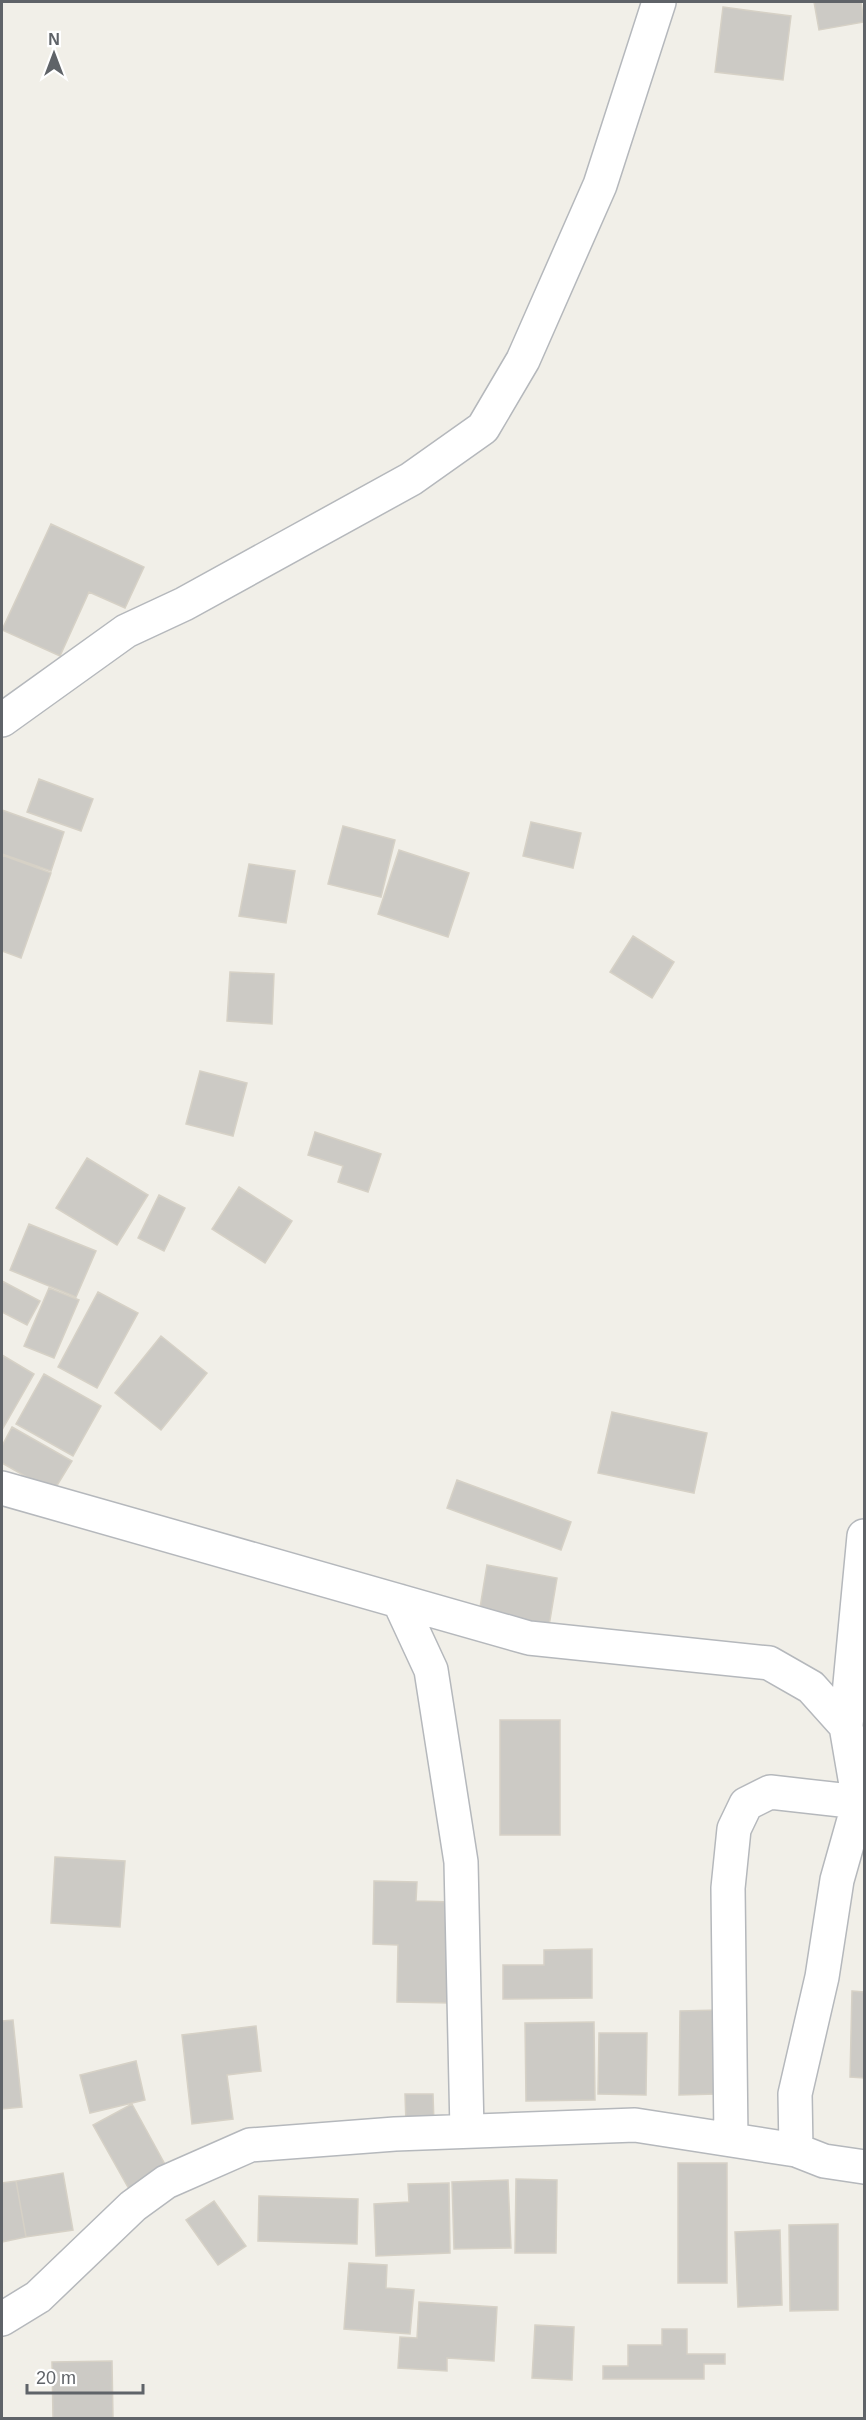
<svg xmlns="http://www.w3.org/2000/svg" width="866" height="2420" font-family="Helvetica,sans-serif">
<rect width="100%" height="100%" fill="#f1efe8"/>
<path fill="#cccac5" stroke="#d6d1c6" stroke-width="1.5" d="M814,2h47l3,20 -45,8z
M723,7l68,9 -8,64 -68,-8z
M51,524l93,43 -19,41 -36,-16 -29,64 -58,-26z
M39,779l54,20 -12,32 -54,-19z
M2,810l62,22 -13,39 -49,-17z
M531,822l50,11 -8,35 -50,-12z
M343,826l52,14 -14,57 -53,-13z
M399,850l70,23 -21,64 -70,-23z
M2,855l49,18 -30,85 -19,-7z
M249,864l46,7 -9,52 -47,-7z
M633,936l41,26 -22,36 -42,-26z
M230,972l44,2 -2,50 -45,-3z
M200,1071l47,12 -14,53 -47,-12z
M315,1132l66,22 -13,38 -30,-10 5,-16 -35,-11z
M87,1158l61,37 -31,50 -61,-37z
M239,1187l53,34 -27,42 -53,-34z
M159,1195l26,13 -21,43 -26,-13z
M29,1224l67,27 -20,46 -66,-27z
M2,1281l38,20 -13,24 -25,-13z
M49,1288l30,12 -25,58 -30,-12z
M98,1292l40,21 -41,75 -39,-21z
M161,1336l46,37 -46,57 -46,-37z
M2,1355l32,19 -32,56z
M44,1374l57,32 -28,50 -57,-32z
M612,1412l95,21 -13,60 -96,-20z
M12,1427l60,34 -19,31 -51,-29v-17z
M457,1480l114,42 -10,28 -114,-42z
M487,1565l70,13 -9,54 -70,-12z
M500,1720h60v115h-60z
M55,1857l70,4 -5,66 -69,-4z
M374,1881l43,1 -1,19 38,1 -3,101 -54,-1 1,-57 -25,-1z
M592,1949v49l-89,1v-34h41v-15z
M852,1991l12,1v86l-14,-1z
M718,2010l-1,84 -38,1 1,-84z
M13,2020l9,87 -20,2v-88z
M594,2022l1,78 -69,1 -1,-78z
M256,2026l5,45 -34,4 6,44 -41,5 -10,-89z
M599,2033h48l-1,62 -48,-1z
M136,2061l9,39 -55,13 -10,-38z
M405,2094h28l1,30h-28z
M132,2104l35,64 -38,21 -36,-64z
M678,2163h49v120h-49z
M63,2173l10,57 -47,7 -10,-56z
M516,2179l41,1 -1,73h-41z
M508,2180l3,68 -57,1 -2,-67z
M16,2181l10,56 -24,5v-59z
M449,2183l1,70 -74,3 -2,-52 35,-2 -1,-18z
M259,2196l99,3 -1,45 -99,-3z
M214,2201l32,45 -28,19 -32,-45z
M838,2224v86l-48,1 -1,-86z
M780,2230l2,75 -44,2 -3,-75z
M349,2263l38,2 -1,23 28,2 -4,44 -66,-5z
M419,2302l78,5 -3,54 -47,-3v13l-49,-3 2,-31 17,1z
M535,2325l39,2 -2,53 -40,-2z
M662,2329h25v25h38v10h-21v15h-101v-13h25v-21h34z
M112,2361l1,57h-60l-1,-56z"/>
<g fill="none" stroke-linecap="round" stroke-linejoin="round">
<g stroke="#b5b8bc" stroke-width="36">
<path id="street" d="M2,720l124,-89 58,-27 227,-125 72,-51 40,-68 77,-175 59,-183
M2,1488l527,150 240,25 42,24 35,39 13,76 -22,78 -15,97 -27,117 1,56
M399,1601l32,69 30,192 6,269
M846,1726l18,-190
M731,2139l-3,-251 6,-59 12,-25 24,-12 89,10
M2,2319l36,-22 95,-91 33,-24 84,-37 145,-11 240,-9 161,25 28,11 40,6"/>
</g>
<use href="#street" stroke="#fff" stroke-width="33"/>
</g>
<rect width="866" height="2420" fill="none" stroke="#5f6368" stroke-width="6"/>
<g transform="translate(54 54)" stroke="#ffffff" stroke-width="4.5" paint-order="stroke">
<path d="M0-4.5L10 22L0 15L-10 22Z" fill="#5f6368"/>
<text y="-9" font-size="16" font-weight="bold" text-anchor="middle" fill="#5f6368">N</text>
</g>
<path d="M27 2384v9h116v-9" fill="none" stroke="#5f6368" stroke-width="3"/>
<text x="36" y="2384" font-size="18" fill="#5f6368" stroke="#ffffff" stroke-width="4.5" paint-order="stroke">20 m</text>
</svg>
